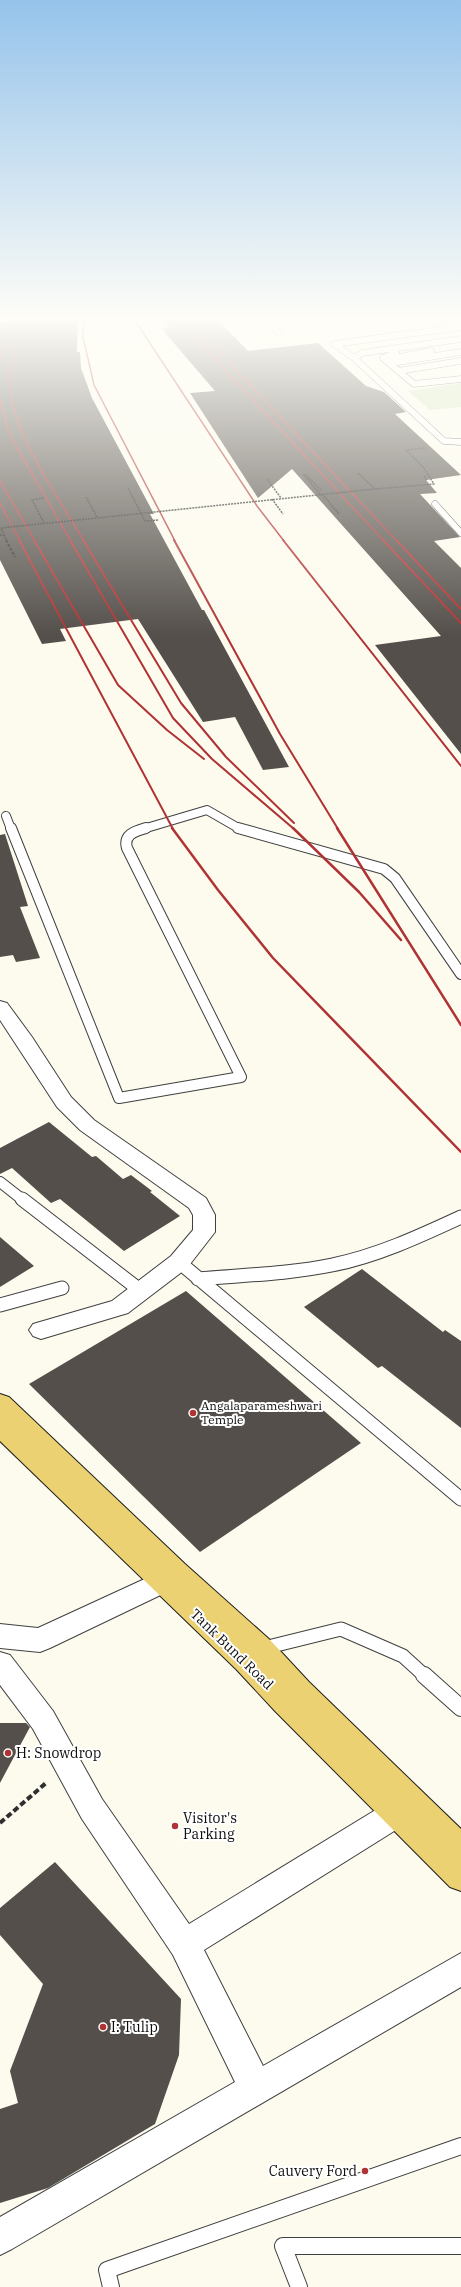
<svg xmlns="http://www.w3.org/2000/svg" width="461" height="2287" font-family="'IBM Plex Serif',serif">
<rect width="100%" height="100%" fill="#fdfbee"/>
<path fill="#cfe4bb" d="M461,383v24l-31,3 -22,-19z"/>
<path fill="#544f4a" d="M35,316h43l-1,36h3l1,16 11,30 62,116h-4l52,96h2l85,157 -26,3 -28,-53 -32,5 -65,-103 -78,10 6,12 -24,3 -42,-84v-238l31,-1z
M159,316l56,1 33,34 70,-8 48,43 18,6 22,20 -11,2 66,61 -35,5 11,13 -17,1 40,43 -26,4 27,27v186l-86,-109 66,-9 -149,-167 -34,29 -68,-105 25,-2 -48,-56 -5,-7 7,-1z
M5,834l23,72 -8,1 20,51 -24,4 -3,-7 -13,2v-122z
M49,1122l43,35 4,-1 27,23 8,-4 21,16 -2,1 30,24 -56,35 -64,-52 -9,4 -39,-35 -12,6v-26z
M0,1237l34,29 -34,21z
M362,1269l81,63 2,-2 16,11v87l-79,-62 -4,2 -74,-61z
M186,1291l175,152 -161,109 -171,-168z
M0,1723h26l4,4 -30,56z
M55,1862l126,137 -2,56 -24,69 -107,64 -48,15v-94l18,-6 -8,-32 33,-87 -43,-49v-27z"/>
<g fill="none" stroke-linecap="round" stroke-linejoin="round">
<g stroke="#404040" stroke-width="7">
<path id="service-far4" d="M261,316l19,17
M461,339l-99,14 -8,5 90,83 17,1
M431,351l-42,8 2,3h7l63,-10
M396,353l-13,5 31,26 47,-5
M354,358l-20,-14 127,-17
M398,371l63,-10
M435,504l26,29"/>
</g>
<g stroke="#404040" stroke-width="10">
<path id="service-far3" d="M6,816l5,13
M143,829l64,-19 33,19"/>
</g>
<g stroke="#404040" stroke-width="12">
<path id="service-far2" d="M11,828l108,270 122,-21 -114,-229c-4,-14 9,-17 19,-20
M238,828l146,41 11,9 66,96
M0,1182l23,18"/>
</g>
<g stroke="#404040" stroke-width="15">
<path id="service-far1" d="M22,1199l119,92
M179,1262l282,237
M198,1279c45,-4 90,-5 134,-14 45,-9 88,-29 129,-48
M0,1305l62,-17
M260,1649l81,-20 62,27 22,20"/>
</g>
<g stroke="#404040" stroke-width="18">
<path id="service" d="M424,1675l37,33
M111,2287l-4,-17 354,-124
M299,2287l-16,-41h178"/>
</g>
<g stroke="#404040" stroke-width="2">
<path id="minor" d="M0,1001l7,2 25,34 39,60 23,23 112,78 9,17v17l-28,36 -59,45 -87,26 -8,-3 -4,-6 4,-6 79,-23 59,-45 22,-26v-15l-4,-7 -109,-78 -23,-23 -57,-87z
M162,1571l9,3 4,8 -4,8 -121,58 -10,4 -40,-4v-24l38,4z
M0,1652l10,3 43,56 49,88 87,125 198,-121 10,-4 10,4 5,10 -5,10 -203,127 59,116 198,-113v34l-449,262 -12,6v-38l235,-135 -62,-127 -91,-136 -49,-90 -33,-44z"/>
</g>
<g stroke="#1e1e1e" stroke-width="2">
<path id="primary" d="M0,1394l9,3 176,167 85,76 39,42 152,147v62l-11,-4 -175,-176 -39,-42 -236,-228z"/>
</g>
<path stroke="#2f2f2f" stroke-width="1.5" stroke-dasharray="2 1" stroke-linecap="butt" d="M57,320l2,-4
M223,338l8,9
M358,473l17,16 59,-5 -11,-17 -17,-17 20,-2
M303,474l18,21
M305,474l17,17
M424,476l3,4
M267,479l14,19
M128,488l17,33 14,-1
M322,494l17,20
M86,497l11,20
M44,498l-12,2 12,23
M272,499l11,15
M4,535l3,6"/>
<path stroke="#2f2f2f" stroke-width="2" stroke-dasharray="3 1.5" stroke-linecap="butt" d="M6,540l9,17"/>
<path stroke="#2f2f2f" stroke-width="4" stroke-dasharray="6 3" stroke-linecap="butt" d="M0,1823l46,-40"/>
<use href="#service-far4" stroke="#fff" stroke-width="6"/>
<use href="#service-far3" stroke="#fff" stroke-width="8"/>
<use href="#service-far2" stroke="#fff" stroke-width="10"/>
<use href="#service-far1" stroke="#fff" stroke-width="13"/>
<use href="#service" stroke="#fff" stroke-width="16"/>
<use href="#minor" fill="#fff" fill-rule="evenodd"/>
<use href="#primary" fill="#ebd171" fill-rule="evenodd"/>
<path stroke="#af3334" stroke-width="1.5" d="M30,316c-8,15 -16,31 -19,48 -10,57 45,129 73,177
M84,316l-1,21 11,48 81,156
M132,316l125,190 27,35
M175,316l209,225
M185,316l212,225
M0,360l11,-32 8,-12
M0,400l8,29 9,19 54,93
M0,481l35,60
M0,503l20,38"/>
<path stroke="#af3334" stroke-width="2" d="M19,540l154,289
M34,540l84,145 49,45 37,29
M70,540l103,178 39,41 82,70
M83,540l98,163 45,54 68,66
M174,540l106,194 58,95
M283,540l178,226
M383,540l78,83
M396,540l65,69"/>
<path stroke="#af3334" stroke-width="2.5" d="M172,828l46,62 55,68 188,194
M293,828l66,64 42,48
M337,828l124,197"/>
<path stroke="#2f2f2f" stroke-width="1.5" stroke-dasharray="2 1" stroke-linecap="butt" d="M0,535h4l-3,-7 374,-39"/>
</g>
<linearGradient id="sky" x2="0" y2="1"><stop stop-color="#95c3eb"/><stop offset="0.5" stop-color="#fefdf7"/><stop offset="1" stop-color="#fefdf7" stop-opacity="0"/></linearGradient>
<rect width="461" height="636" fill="url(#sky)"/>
<g fill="#af3334" stroke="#fff" stroke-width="1.5">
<circle cx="193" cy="1413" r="4"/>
<circle cx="8" cy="1753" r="4"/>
<circle cx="175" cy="1826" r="4"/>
<circle cx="103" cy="2027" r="4"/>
<circle cx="365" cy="2171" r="4"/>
</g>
<g text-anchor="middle" stroke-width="4" stroke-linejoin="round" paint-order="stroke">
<g font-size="12" fill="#0d0d0d" stroke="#fff" text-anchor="start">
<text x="201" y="1410">Angalaparameshwari<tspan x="201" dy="14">Temple</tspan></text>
</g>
<g font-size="14" fill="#0d0d0d" stroke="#fff">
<text transform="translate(232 1649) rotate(44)" y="5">Tank Bund Road</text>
</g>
<g font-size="14" fill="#0d0d0d" stroke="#fff" text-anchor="start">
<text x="16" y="1758">H: Snowdrop</text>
<text x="183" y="1823">Visitor's<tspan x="183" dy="16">Parking</tspan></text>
<text x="111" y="2032">I: Tulip</text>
<text x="357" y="2176" text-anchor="end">Cauvery Ford</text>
</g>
</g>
</svg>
